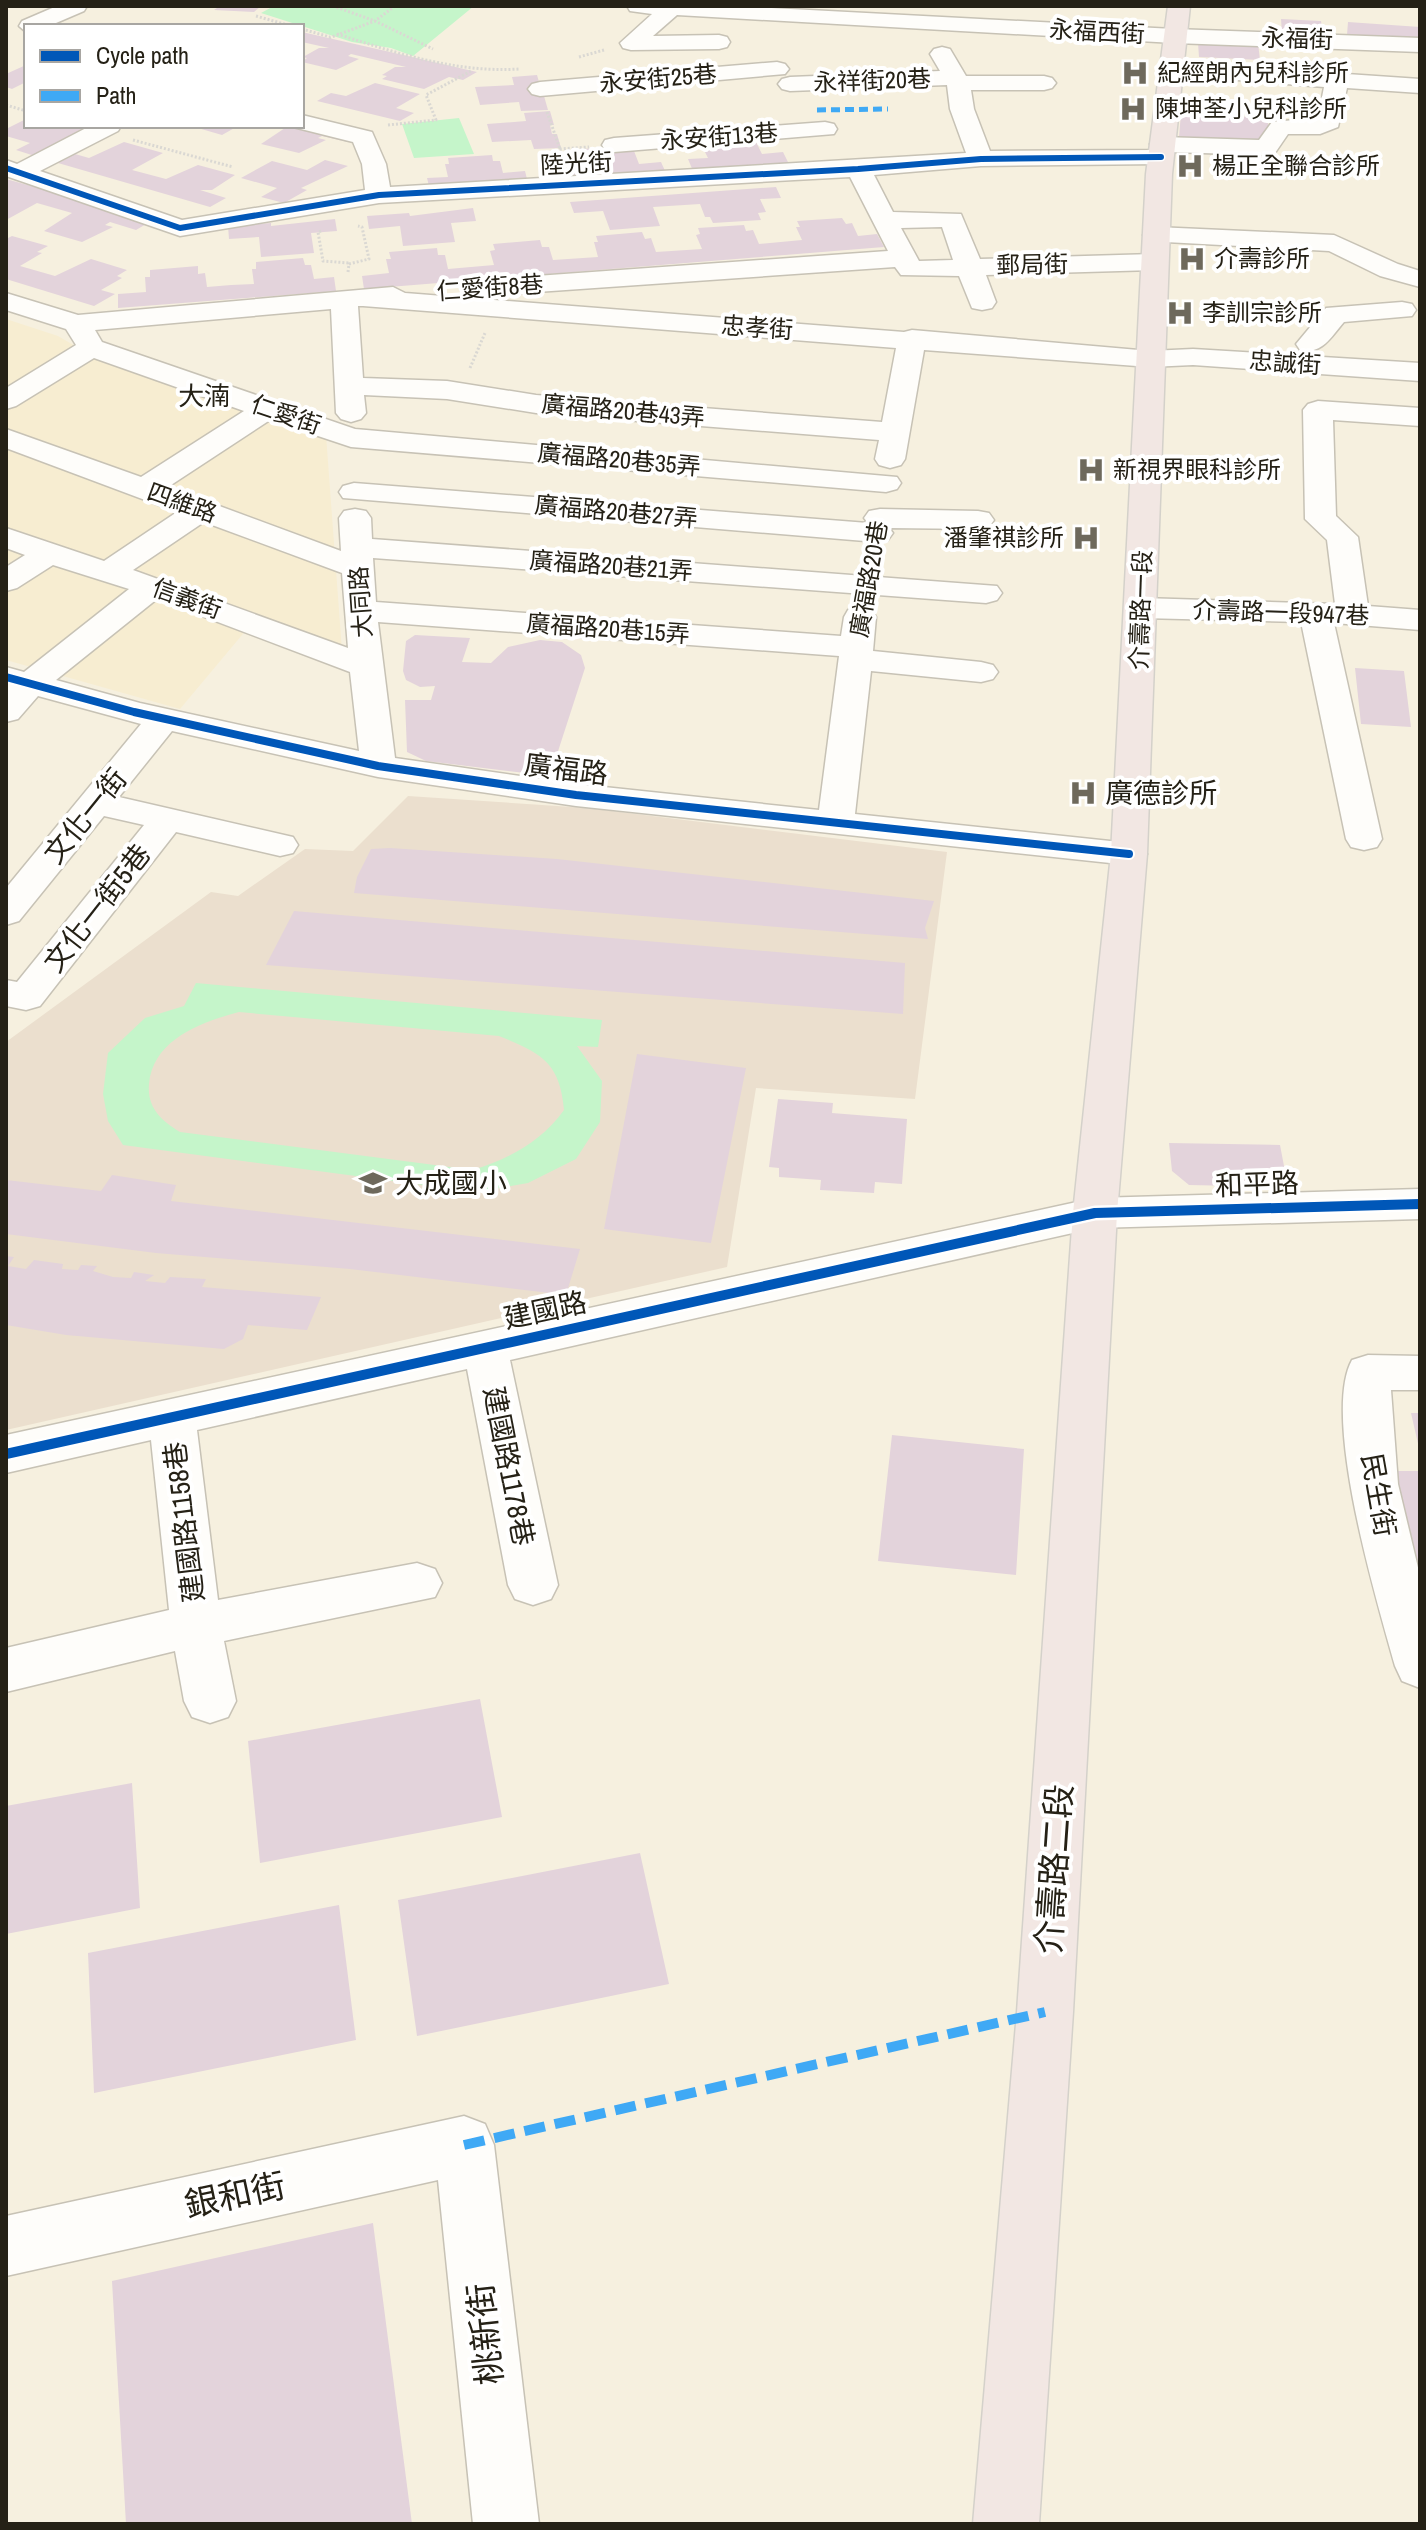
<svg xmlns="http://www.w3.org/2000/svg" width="1426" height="2530" font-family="'Archivo Narrow','Noto Sans TC',sans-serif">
<rect width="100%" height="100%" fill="#f6f0df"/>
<path fill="#f7edd1" d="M6,319l52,17 46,27 222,72 16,216 -85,-34 -77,92 -174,-49z"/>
<path fill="#ebdfce" d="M408,796l179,12 360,44 -32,247 -159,-11 -29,179 -721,163v-388l205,-150 27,4 67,-47 48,2z"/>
<path fill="#c5f5ca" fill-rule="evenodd" d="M274,6h200l-61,50 -22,-8 -39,-6 -91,-29z
M459,118l15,36 -60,4 -12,-34z
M196,983l406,37 -4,27 -21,-1 25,35 -2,41 -24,37 -48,24 -52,9 -353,-47 -15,-24 -5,-27 5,-41 37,-35 39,-12zM239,1012l260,24c42,17 61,26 65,74 -23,32 -54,48 -91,60l-293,-38c-19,-12 -33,-24 -31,-48 4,-45 53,-62 90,-72z"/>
<path fill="#e3d3db" d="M220,6h41l-7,6 -40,-2z
M1281,19l40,2 2,15 -41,-2z
M1348,22l72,5v13l-73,-5z
M302,32l97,22 78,18 -14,8 -14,-3 -25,12 -42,-10 5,-3 -5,-1 13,-8h11l-55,-13 -3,2 11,3 -23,11 -34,-8 5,-4 -4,-1 16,-9h10l-27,-6z
M1198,43h60l2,17 -61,-3z
M26,65v17l-14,7 -6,-2v-13z
M537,75l4,14h-3l2,8 4,-1 4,14 -27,1 -2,-9 -39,3 -5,-18 39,-2 -2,-8z
M375,83l45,11 -24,14 18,5 -14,8 -83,-20 14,-8 15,3z
M550,111l4,14h-4l2,9h5l4,14 -27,1 -3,-9 -39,2 -5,-18 39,-3 -2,-8z
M1181,113l87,5v24l-89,-5z
M26,119v7h71l-59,31 -22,-7 14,-7 -24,-7v-7z
M302,119l60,15 -14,8 -26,-6 -4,2 8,2 -27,13 -38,-9 27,-18h14z
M191,126h47l-16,9z
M747,136l3,6h6l6,12 21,-2 6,12 -96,7 -5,-12 20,-1 -6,-12 5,-1 -3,-6z
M124,142l39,11 -31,17 34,9 32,-14 37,10 -23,15h-12l26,8 -16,9 -152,-44 17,-9 14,4z
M624,146l3,6 7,-1 5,13 22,-2 5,11 -97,9 -5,-12 20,-2 -5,-12 4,-1 -2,-6z
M492,155l1,6h7l3,12 22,-2 3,12 -98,7 -3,-12 21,-1 -3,-13h4l-1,-6z
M325,160l23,6 -47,22 6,2 -23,13 -23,-6 16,-9 -36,-10 31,-17 35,9z
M6,179l147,41 -17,10 -26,-8 -5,3 8,2 -31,15 -38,-11 28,-18 -35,-10 -31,17z
M776,187l5,11 -21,1 6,13 -8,1 3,7 -48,3 -3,-6h-5l-5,-13 -47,3 7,19 -50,4 -7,-19 -29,2 -4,-11z
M473,208l3,13 -25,2 4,19 -52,4 -3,-20 -31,3 -2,-13 42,-3 1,3z
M842,218l4,6 6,-1 6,13 19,-2 7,13 -520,42 -2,-13 27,-3 -3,-14h5l-2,-7 48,-4 1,7h7l3,14 46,-4 -4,-14 5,-1 -2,-6 47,-4 2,7h7l4,13 45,-3 -4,-15h4l-2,-6 46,-4 3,7 6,-1 5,14 46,-3 -6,-14 4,-1 -2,-6 46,-3 2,6 7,-1 6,14 43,-4 -6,-13h4l-3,-6z
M335,219l2,12 -26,2 3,20 -53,4 -2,-20 -30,2 -1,-13 43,-3v3z
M12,236l36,10 -11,6 5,1 -22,13 35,10 36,-17 36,11 -10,6 5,2 -21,12 14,4 -21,12 -88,-27v-40z
M303,258l2,7h6l3,14 20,-2 2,14 -218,17v-14l28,-2 -1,-15h5v-7l48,-4v8l7,-1 2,14 24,-2 23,-1 -2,-15h4v-7z
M415,635l55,3 -8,24 29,1 17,-16 32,-7 22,2 19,13 4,13 -35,108 -124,-15 -19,-9 -2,-52h26l4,-14 -15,1 -14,-7 -3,-9 3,-30z
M1355,668l49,3 7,56 -50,-3z
M390,848l167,11 377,42 -9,27 3,11 -574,-46 3,-16 14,-28z
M294,911l611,52 -2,51 -637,-49z
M637,1054l109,14 -35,175 -107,-14z
M778,1099l55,4 -1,10 75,6 -5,65 -27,-2 -1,11 -54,-3 1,-10 -42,-3v-9l-10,-1z
M1169,1143l111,2 8,42 -99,-2 -17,-14z
M112,1175l64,10 -5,16 409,48 -14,46 -216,-26 -194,-16 -150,-19v-54l95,11z
M6,1256l8,1 -6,9 18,3 8,-9 29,4 -1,5 16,1 3,-5 16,1 -4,5 20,6 18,1 3,-6 20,3 -9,6 20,2 5,-6 36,2 -4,8 119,10 -14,33 -59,-5 -5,14 -19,10 -158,-14 -60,-10z
M1411,1413h9v35h-1z
M892,1435l132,14 -8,126 -138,-14z
M1389,1471h31v111z
M480,1699l22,118 -242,46 -12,-122z
M132,1783l8,125 -134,26v-128z
M640,1853l29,131 -252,52 -19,-136z
M339,1905l17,135 -262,53 -6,-140z
M373,2223l39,301h-286l-14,-243z"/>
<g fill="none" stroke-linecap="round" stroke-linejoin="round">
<g stroke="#c7c2b5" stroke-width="3">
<path id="minor" d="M57,6h30l-3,5 -35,15h-23v6l-7,-6 3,-5z
M627,6h105l442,23 246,9v14l-246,-9 -497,-28 -24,21 66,-1 8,2 3,5 -3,5 -8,2 -88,1 -8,-2 -3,-5 32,-29 -22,-3z
M942,47l8,2 16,27h78l8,2 4,5 -4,5 -8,2h-73l3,19 16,42 165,-1 -5,-6 3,-5 9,-2 97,3 13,-18 46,-4 6,-31 -162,-13 -4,-5 4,-5 8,-2 250,17v14l-73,-5 -9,39 -18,7h-32l-13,19 -9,2 -96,-3 3,5 -3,5 -9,2 -180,2 -107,9 19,37 68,2 19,45 174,-5 9,2 4,6 -4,6 -9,2 -168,5 10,27 -4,6 -10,2 -10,-2 -13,-32 -58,-1 -6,-8 -401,28 -10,-2 -4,-6 4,-6 10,-2 394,-28 -38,-74 -471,26 -199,33 -174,-60v-16l11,4 73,-38h31l-3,5 -78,40 142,49 183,-30 -3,-26 -9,-22 -60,-15 9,-1v-11l70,17 14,32 4,23 576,-34 -16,-44 -3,-24 -157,6 -8,-2 -4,-5 4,-5 8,-2 150,-6 -10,-17 4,-5zM942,227l11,33 -34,1 -18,-33z
M777,62l8,2 4,5 -4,5 -245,22 -8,-2 -4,-5 4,-5 8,-2z
M825,122l9,2 3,5 -3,5 -220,18 -9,-2 -3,-5 3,-5 9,-2z
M1156,227l178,8 64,29 22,7v16l-40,-11 -51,-25 -182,-10 -4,-6 4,-6z
M393,287l12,6 499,39 8,-2 238,21 43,-2 227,14v18l-227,-16 -43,2 -226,-17 -19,109 -4,6 -11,3 -11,-3 -4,-6 4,-19 -343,-27 -89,-14 -83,-4 2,18 -5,6 -10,3 -10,-3 -5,-6 -5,-104 -236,21 7,12 253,87 542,48 4,6 -4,6 -11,3 -535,-45 -81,-27 -102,67 173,64 -2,-33 5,-7 11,-2 11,2 5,7 1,21 625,47 5,7 -5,7 -11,3 -613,-45 3,44 465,34 3,-19 4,-7 12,-3 12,3 4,7 -3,34 108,11 12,3 5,7 -5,7 -12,3 -110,-11 -16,143 274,29 13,3 5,8 -5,8 -13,3 -553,-59 -198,-29 -206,-46 -53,66 174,40 5,8 -5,8 -13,3 -104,-24 -136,174 -14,4 -20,-4v-26l11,2 127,-157 -40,-9 -85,105 -13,4v-37l135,-164 -103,-28 -20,23 -12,3v-55l18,5 105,-83 -76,-24 -36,23 -11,3v-24l19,-12 -19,-7v-20l98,33 73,-49 -171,-64v-19l135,48 103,-66 -150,-53 -78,48 -10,3v-21l70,-43 -10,-16 -60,-19v-17l72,22zM358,306h5l533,42 -14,74 -346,-27 -89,-14 -84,-3zM204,522l138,51 6,75 -215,-78zM157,599l193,73 9,79 -219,-48 -84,-23zM378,622l461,34 -20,154 -243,-26 -181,-26z
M1402,302l10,2 4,6 -4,6 -68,6c-13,15 -22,33 -44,28l-4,-6 30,-36z
M1318,401l102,7v18l-87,-6 3,96 22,21 10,69 52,4v20l-86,-7 48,216 -5,8 -13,3 -13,-3 -5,-8 -45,-217 -159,-4 -12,-3 -4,-7 4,-7 12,-3 193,6 -8,-64 -22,-21 -2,-109 5,-6z
M354,483l514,40 -4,-5 5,-7 11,-2 98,2 11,2 5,7 -5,7 -11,2 -89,-1 4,5 -5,7 -11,2 -534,-44 -4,-6 4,-6z
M1420,1189v30l-325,9 -585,132 48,225 -7,14 -18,6 -18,-6 -7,-14 -41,-216 -270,61 21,170 199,-37 18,6 7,14 -7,14 -211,44 12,60 -8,16 -18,6 -18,-6 -8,-16 -9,-50 -169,41v-44l163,-38 -18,-170 -145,33v-38l1089,-237z
M1368,1355l52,1v34h-29l7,94 22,92v112l-18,-7 -7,-15c-18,-64 -74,-250 -43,-306z
M464,2116l21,8 9,21 45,379h-66l-35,-344 -432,96v-60z"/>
</g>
<g stroke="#d4d1ca" stroke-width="3">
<path id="major" d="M1168,6h22l-18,168 -25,680 -30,359 -44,799 -34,512h-66l44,-512 56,-799 38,-359 35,-680z"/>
</g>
<path stroke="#dad8d3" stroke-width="3" stroke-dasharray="2 2" stroke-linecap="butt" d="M333,6l42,15 58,28
M256,16l35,10
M302,29l28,8
M337,34c60,19 118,39 182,35
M329,38l46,-17 20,-15
M579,57l25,-7
M6,105l20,6
M547,112l13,37
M388,125l48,-5 -10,-25 45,-24
M133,140l100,27
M562,157l-2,-8 29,-2
M321,231l-3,1 5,29 26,2
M348,272l1,-8 20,-5 -7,-32 -4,-1
M470,368l15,-35"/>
<use href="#minor" fill="#fefdfa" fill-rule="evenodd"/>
<use href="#major" fill="#f2e7e3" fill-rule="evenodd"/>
<path stroke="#3fa9f5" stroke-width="5" stroke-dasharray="9 5" stroke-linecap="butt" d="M817,110l71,-1"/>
<path stroke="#3fa9f5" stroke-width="10" stroke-dasharray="21 10" stroke-linecap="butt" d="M464,2145l581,-133"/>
<g stroke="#fff" stroke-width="9">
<path id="cycleway-far2" d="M6,168l174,60 199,-33 479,-26 123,-10 180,-2"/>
</g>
<g stroke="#fff" stroke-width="12">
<path id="cycleway-far1" d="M6,677l128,35 244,54 198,29 553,59"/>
</g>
<g stroke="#fff" stroke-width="15">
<path id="cycleway" d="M6,1454l1089,-241 325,-9"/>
</g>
<use href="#cycleway-far2" stroke="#0057b8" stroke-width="6"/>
<use href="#cycleway-far1" stroke="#0057b8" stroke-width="8"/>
<use href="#cycleway" stroke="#0057b8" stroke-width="10"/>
</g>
<defs>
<g id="hospital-bare" transform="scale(2.16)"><path d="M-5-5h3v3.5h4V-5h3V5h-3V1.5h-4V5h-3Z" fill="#6e695c" stroke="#fff" stroke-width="2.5" paint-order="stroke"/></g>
<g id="school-bare" transform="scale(2.16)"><path d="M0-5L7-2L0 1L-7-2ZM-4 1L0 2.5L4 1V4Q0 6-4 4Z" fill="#6e695c" stroke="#fff" stroke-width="2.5" paint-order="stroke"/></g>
</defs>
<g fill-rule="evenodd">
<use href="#hospital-bare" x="1135" y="73"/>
<use href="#hospital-bare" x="1133" y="109"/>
<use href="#hospital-bare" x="1190" y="166"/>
<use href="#hospital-bare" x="1192" y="259"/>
<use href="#hospital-bare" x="1180" y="313"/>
<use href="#hospital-bare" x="1091" y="470"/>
<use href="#hospital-bare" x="1086" y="538"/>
<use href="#hospital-bare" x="1083" y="793"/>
<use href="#school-bare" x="373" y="1183"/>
</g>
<g text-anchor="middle" stroke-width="8" stroke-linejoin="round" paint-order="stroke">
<g font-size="24" fill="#252116" stroke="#fff">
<text transform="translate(1097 32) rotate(3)" y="8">永福西街</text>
<text transform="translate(1297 39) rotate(2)" y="8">永福街</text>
<text transform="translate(658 79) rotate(-5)" y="8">永安街25巷</text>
<text transform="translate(872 81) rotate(-2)" y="8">永祥街20巷</text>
<text transform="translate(719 137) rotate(-4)" y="8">永安街13巷</text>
<text transform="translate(576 164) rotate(-3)" y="8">陸光街</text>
<text transform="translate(1032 265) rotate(-1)" y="8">郵局街</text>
<text transform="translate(490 288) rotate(-4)" y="8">仁愛街8巷</text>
<text transform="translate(757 328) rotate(4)" y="8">忠孝街</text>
<text transform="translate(1285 363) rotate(4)" y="8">忠誠街</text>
<text transform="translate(623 411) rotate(5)" y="8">廣福路20巷43弄</text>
<text transform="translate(286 415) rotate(19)" y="8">仁愛街</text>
<text transform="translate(619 460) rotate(5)" y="8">廣福路20巷35弄</text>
<text transform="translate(182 503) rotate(20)" y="8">四維路</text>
<text transform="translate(616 512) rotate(5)" y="8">廣福路20巷27弄</text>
<text transform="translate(611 566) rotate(4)" y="8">廣福路20巷21弄</text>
<text transform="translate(869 579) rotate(-80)" y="8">廣福路20巷</text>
<text transform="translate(187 599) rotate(20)" y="8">信義街</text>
<text transform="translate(361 602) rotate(-94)" y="8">大同路</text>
<text transform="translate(1141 610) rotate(-88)" y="8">介壽路一段</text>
<text transform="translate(1281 613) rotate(2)" y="8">介壽路一段947巷</text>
<text transform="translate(608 629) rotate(4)" y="8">廣福路20巷15弄</text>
</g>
<g font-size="24" fill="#252116" stroke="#fff" text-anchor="start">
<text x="1157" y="81">紀經朗內兒科診所</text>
<text x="1155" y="117">陳坤荃小兒科診所</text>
<text x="1212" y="174">楊正全聯合診所</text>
<text x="1214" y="267">介壽診所</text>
<text x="1202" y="321">李訓宗診所</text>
<text x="1113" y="478">新視界眼科診所</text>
<text x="1064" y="546" text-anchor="end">潘肇祺診所</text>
</g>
<g font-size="26" fill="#252116" stroke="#fff">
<text x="204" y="405">大湳</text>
</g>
<g font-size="28" fill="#252116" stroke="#fff">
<text transform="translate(566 769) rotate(7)" y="10">廣福路</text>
<text transform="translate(85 816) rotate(-51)" y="10">文化一街</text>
<text transform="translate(97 908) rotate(-52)" y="10">文化一街5巷</text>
<text transform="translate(1257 1184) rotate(-2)" y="10">和平路</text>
<text transform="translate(545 1310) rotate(-12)" y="10">建國路</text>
<text transform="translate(509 1466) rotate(79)" y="10">建國路1178巷</text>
<text transform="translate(1379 1495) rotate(80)" y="10">民生街</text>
<text transform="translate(184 1522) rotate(-97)" y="10">建國路1158巷</text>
</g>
<g font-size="28" fill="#252116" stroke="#fff" text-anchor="start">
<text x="1105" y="803">廣德診所</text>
<text x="395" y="1193">大成國小</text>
</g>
<g font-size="34" fill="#252116" stroke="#fff">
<text transform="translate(1054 1869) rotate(-86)" y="12">介壽路二段</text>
<text transform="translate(235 2195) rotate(-12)" y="12">銀和街</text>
<text transform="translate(485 2334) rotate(-96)" y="12">桃新街</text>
</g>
</g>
<rect width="1426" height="2530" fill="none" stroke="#252116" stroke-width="16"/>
<rect x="24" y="24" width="280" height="104" fill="#ffffff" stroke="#a8a6a2" stroke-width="2"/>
<rect x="40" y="50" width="40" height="12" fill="#0057b8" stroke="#a8a6a2" stroke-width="2"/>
<text x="96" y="64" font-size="24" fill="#252116">Cycle path</text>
<rect x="40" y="90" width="40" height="12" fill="#3fa9f5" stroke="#a8a6a2" stroke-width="2"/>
<text x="96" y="104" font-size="24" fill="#252116">Path</text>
</svg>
